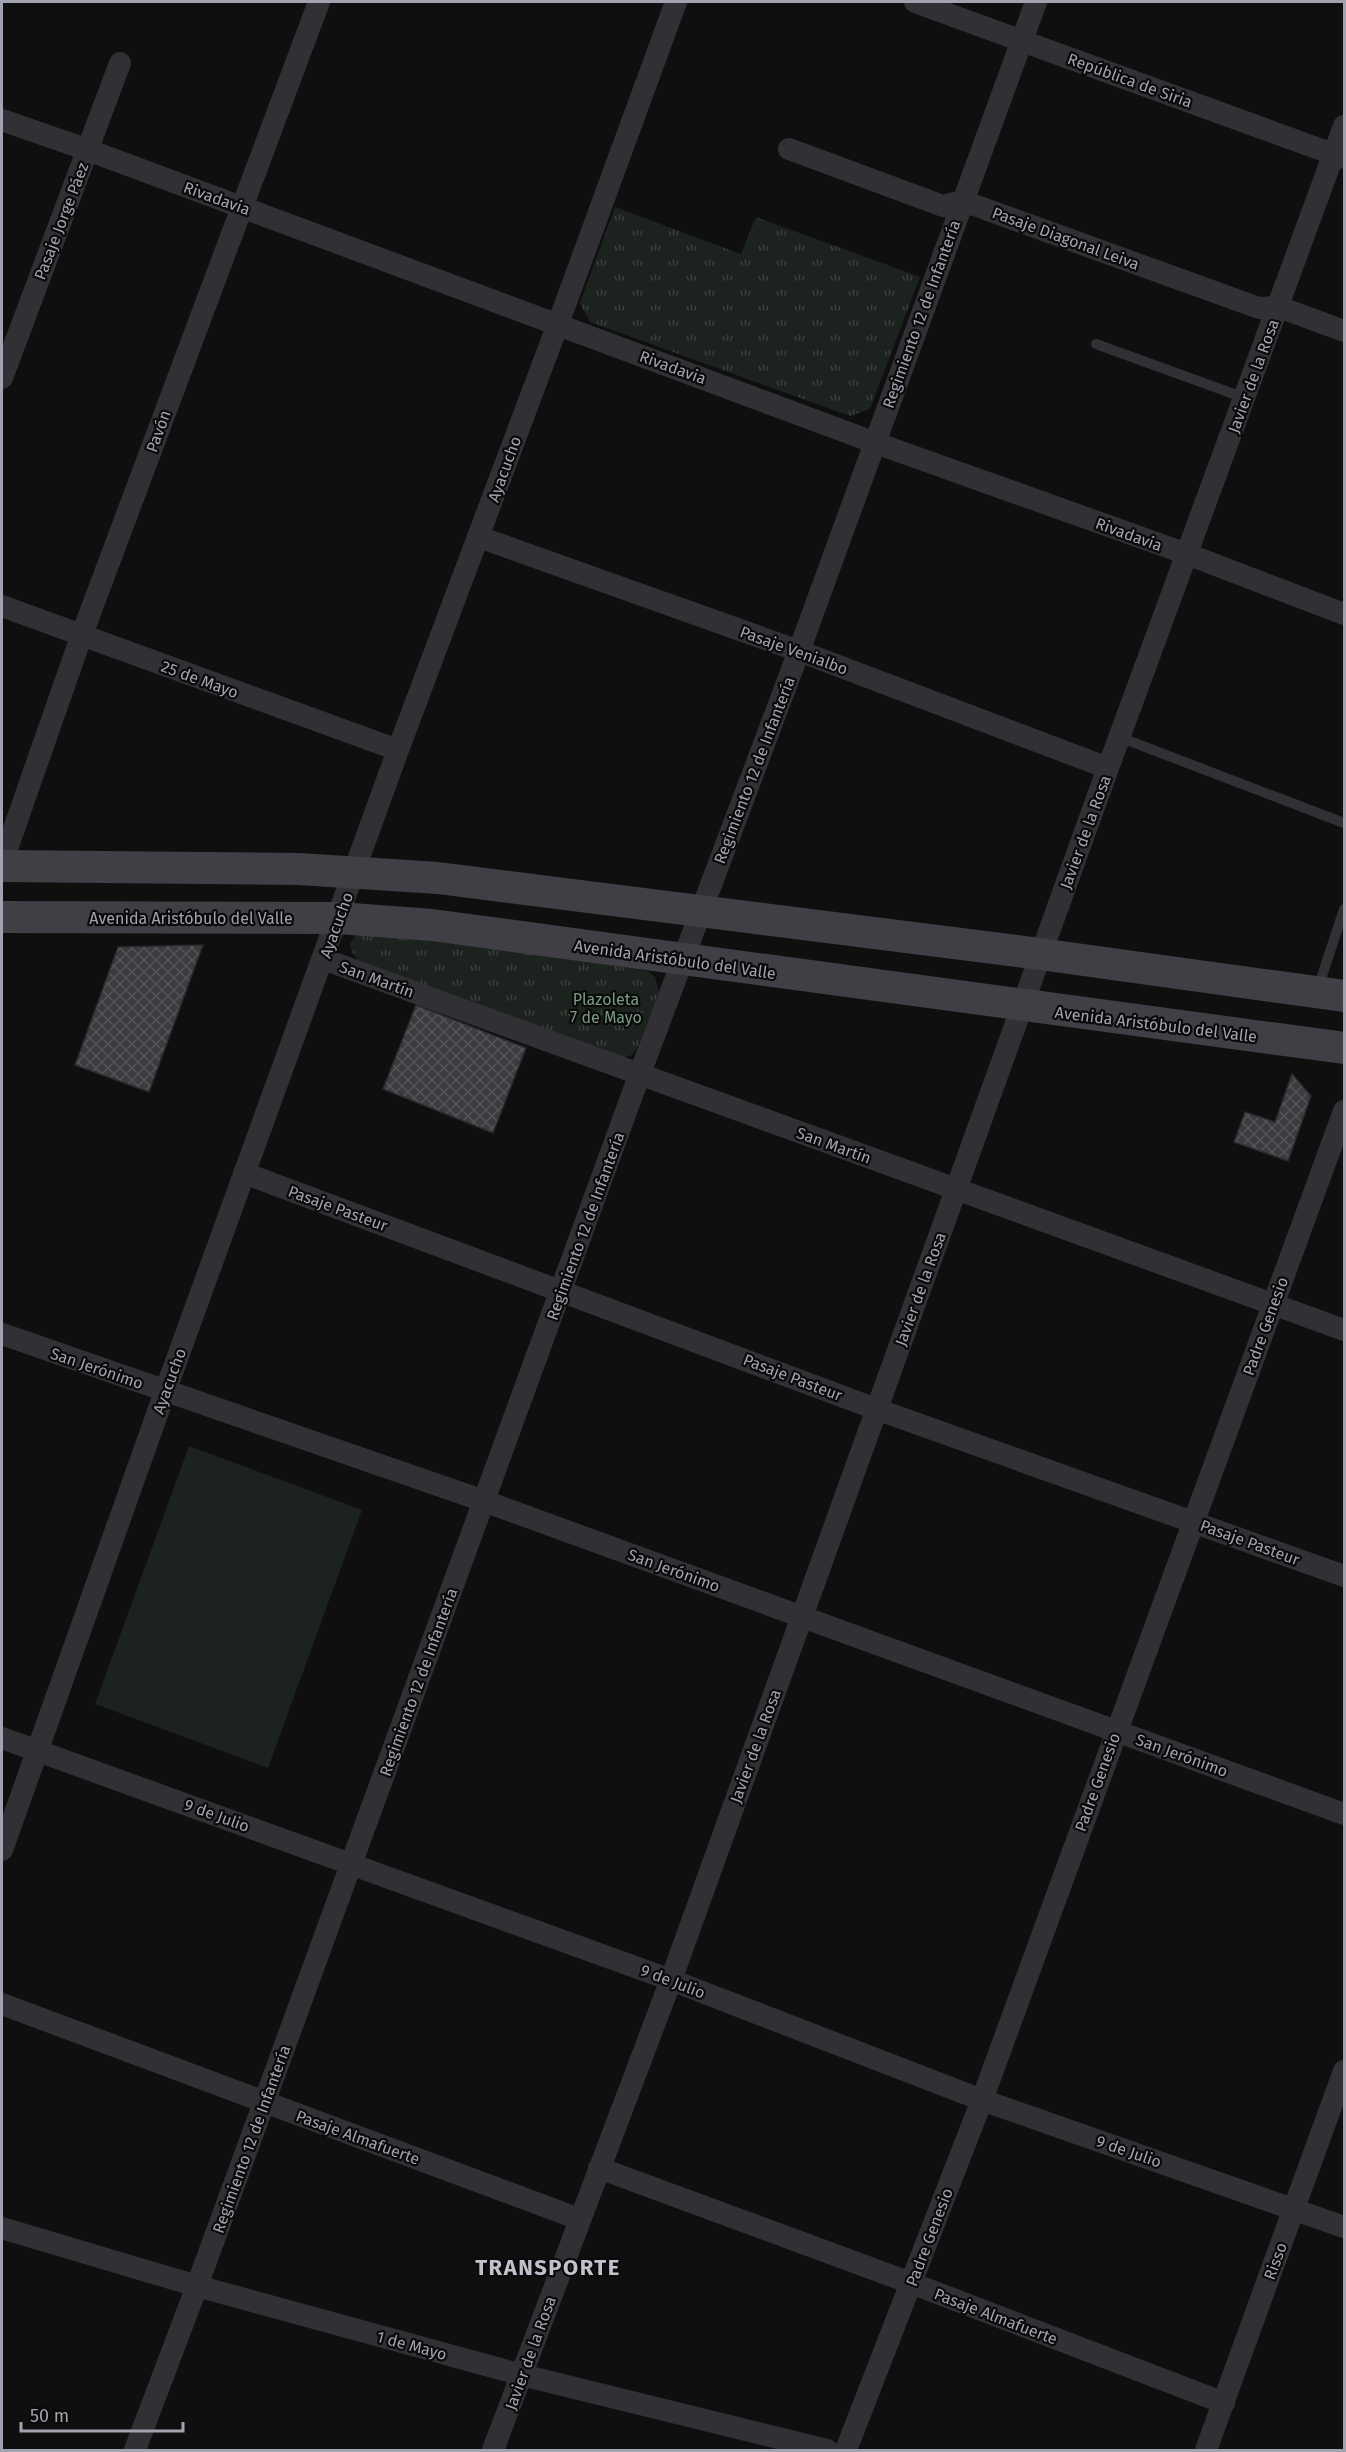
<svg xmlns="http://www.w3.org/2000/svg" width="1346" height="2452" font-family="'Fira Sans',sans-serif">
<defs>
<pattern id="park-tufts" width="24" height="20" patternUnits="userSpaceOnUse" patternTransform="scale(1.5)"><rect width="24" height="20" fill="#1c231e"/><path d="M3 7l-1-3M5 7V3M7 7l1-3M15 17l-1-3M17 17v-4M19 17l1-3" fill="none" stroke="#3a403c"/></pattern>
<pattern id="building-cross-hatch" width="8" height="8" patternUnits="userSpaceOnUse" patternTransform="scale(1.5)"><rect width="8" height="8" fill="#3c3c40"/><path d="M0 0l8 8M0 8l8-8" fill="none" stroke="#555559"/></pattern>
</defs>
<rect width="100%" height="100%" fill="#100f10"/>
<path fill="url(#park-tufts)" d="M615,207l126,47 15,-37 164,60 -50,132 -20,7 -260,-94 -10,-19z
M367,932l64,5 216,34 8,6 4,14 -22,58 -7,7 -11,2 -260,-97 -7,-9 -2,-8 5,-8z"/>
<path fill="#1c231e" d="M189,1446l173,64 -94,258 -173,-64z"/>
<path fill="url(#building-cross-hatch)" stroke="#2a2a2c" stroke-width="1.5" d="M203,945l-54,147 -74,-27 43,-118z
M416,1005l110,43 -33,85 -110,-44z
M1292,1074l19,22 -23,65 -54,-19 11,-30 30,10z"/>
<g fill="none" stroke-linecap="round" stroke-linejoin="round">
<path stroke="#313135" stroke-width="10" d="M1096,344l149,54
M1119,737l225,86
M1317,991l27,-82"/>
<path stroke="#313135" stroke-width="22" d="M915,2l429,156
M2,120l86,30 785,292 314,112 157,60
M789,149l154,57 20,-5 296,107 20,-1 65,24
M2,378l118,-315
M479,537l320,114 309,117
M2,606l396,144
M2,863l79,-226 238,-635
M323,959l1021,371
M244,1173l632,236 468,167
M2,1334l482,167 860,313
M2,1738l669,242 311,120 362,127
M2,1850l163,-458 233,-642 160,-426 118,-322
M2,2004l577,215
M599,2168l312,115 313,120
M2,2228l195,58 325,89 305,75
M135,2450l62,-164 442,-1210 160,-425 237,-649
M493,2450l178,-470 437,-1212 236,-642
M846,2450l136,-350 362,-989
M1206,2450l138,-379"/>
<path stroke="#3f3f45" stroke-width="32" d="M2,866l297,3 139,9 602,76 304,42
M2,917l336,1 94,7 912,123"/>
</g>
<g text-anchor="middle" stroke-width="4.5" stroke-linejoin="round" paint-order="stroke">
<g font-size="16" fill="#a2a3b0" stroke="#0b0a0b">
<text transform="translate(1130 80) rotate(20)" y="6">República de Siria</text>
<text transform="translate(217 198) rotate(20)" y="6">Rivadavia</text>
<text transform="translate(61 221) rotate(-69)" y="6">Pasaje Jorge Páez</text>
<text transform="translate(1066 238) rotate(20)" y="6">Pasaje Diagonal Leiva</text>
<text transform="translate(921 314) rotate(-70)" y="6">Regimiento 12 de Infantería</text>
<text transform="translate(673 367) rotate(20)" y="6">Rivadavia</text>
<text transform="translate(1253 376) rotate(-70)" y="6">Javier de la Rosa</text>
<text transform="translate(158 431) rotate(-70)" y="6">Pavón</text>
<text transform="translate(504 469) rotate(-70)" y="6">Ayacucho</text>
<text transform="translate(1129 534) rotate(20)" y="6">Rivadavia</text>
<text transform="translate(794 650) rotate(20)" y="6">Pasaje Venialbo</text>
<text transform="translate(200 679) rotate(20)" y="6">25 de Mayo</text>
<text transform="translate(754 770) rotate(-69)" y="6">Regimiento 12 de Infantería</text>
<text transform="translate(1085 832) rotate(-70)" y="6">Javier de la Rosa</text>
<text x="191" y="924">Avenida Aristóbulo del Valle</text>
<text transform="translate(336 925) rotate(-70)" y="6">Ayacucho</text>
<text transform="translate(675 959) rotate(8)" y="6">Avenida Aristóbulo del Valle</text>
<text transform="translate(377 979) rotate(20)" y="6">San Martín</text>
<text transform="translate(1156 1024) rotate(7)" y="6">Avenida Aristóbulo del Valle</text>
<text transform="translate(834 1145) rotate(20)" y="6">San Martín</text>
<text transform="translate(338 1208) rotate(20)" y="6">Pasaje Pasteur</text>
<text transform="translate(585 1226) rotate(-70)" y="6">Regimiento 12 de Infantería</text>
<text transform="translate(920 1289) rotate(-70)" y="6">Javier de la Rosa</text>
<text transform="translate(1265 1326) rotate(-70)" y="6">Padre Genesio</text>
<text transform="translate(97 1368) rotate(19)" y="6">San Jerónimo</text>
<text transform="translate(793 1377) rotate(21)" y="6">Pasaje Pasteur</text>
<text transform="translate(169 1381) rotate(-70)" y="6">Ayacucho</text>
<text transform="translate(1250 1542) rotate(20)" y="6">Pasaje Pasteur</text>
<text transform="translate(674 1570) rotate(20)" y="6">San Jerónimo</text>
<text transform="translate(418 1682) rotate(-70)" y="6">Regimiento 12 de Infantería</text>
<text transform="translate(755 1746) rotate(-70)" y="6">Javier de la Rosa</text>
<text transform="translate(1182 1755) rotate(20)" y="6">San Jerónimo</text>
<text transform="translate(1097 1782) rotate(-70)" y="6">Padre Genesio</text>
<text transform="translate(217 1815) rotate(20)" y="6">9 de Julio</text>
<text transform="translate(673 1981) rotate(21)" y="6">9 de Julio</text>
<text transform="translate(358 2137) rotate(20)" y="6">Pasaje Almafuerte</text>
<text transform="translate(251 2139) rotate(-70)" y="6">Regimiento 12 de Infantería</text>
<text transform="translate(1129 2151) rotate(19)" y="6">9 de Julio</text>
<text transform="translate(929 2237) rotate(-69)" y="6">Padre Genesio</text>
<text transform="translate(1275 2261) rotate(-70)" y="6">Risso</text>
<text transform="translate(996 2316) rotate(21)" y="6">Pasaje Almafuerte</text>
<text transform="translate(412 2345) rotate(15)" y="6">1 de Mayo</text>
<text transform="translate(530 2353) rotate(-70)" y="6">Javier de la Rosa</text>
</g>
<g font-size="16" fill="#7a9984" stroke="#0b0a0b">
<text x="606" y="1005">Plazoleta<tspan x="606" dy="18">7 de Mayo</tspan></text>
</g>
<g font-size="22" font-weight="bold" letter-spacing="1.5" fill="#c2c2cd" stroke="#0b0a0b">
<text x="548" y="2275">TRANSPORTE</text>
</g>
</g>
<rect width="1346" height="2452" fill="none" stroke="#a2a3b0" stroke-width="6"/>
<path d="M21 2422v9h162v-9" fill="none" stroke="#a2a3b0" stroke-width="3"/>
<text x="30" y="2422" font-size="18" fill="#a2a3b0" stroke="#0b0a0b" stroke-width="4.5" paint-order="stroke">50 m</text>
</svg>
